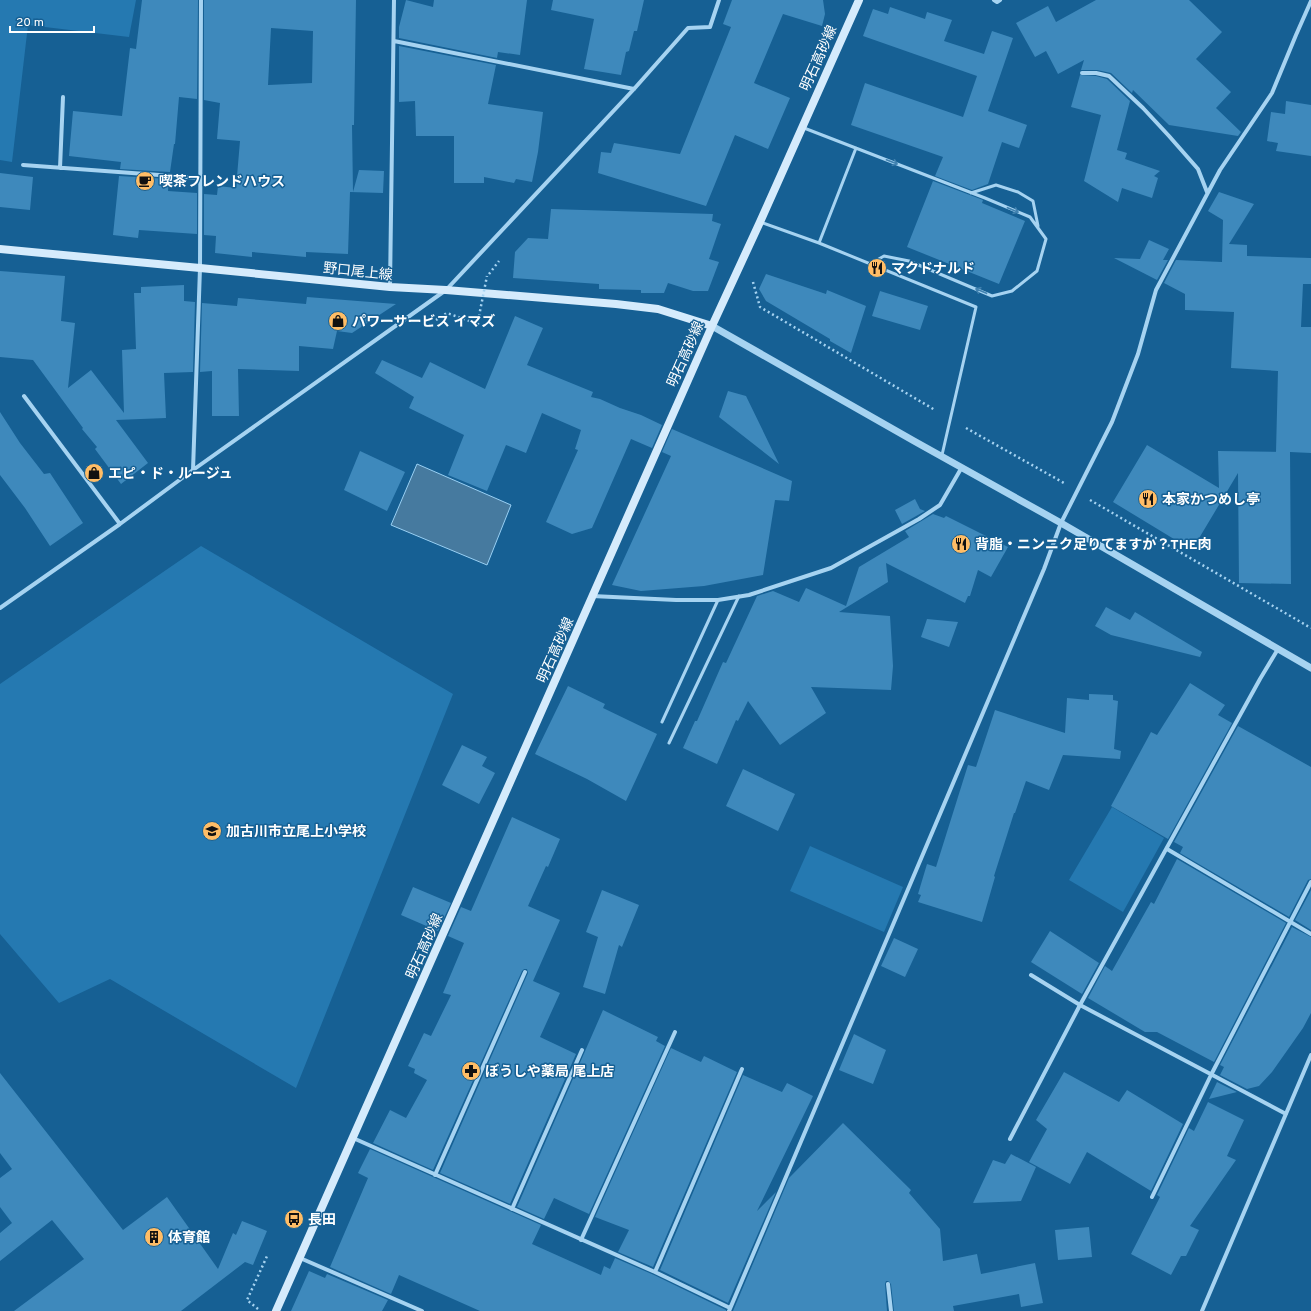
<svg xmlns="http://www.w3.org/2000/svg" width="1311" height="1311" font-family="Overpass,'Noto Sans JP',sans-serif">
<rect width="100%" height="100%" fill="#166094"/>
<path fill="#2579b1" d="M0,0h136l-7,37 -101,-12 -16,137 -12,-2z
M201,546l252,148 -157,394 -186,-109 -51,24 -59,-69v-250z
M1112,807l52,31 -41,74 -54,-32z
M810,846l93,41 -19,45 -94,-41z"/>
<path fill="#467a9f" stroke="#99d0f4" d="M417,464l94,41 -24,60 -96,-40z"/>
<path fill="#3e89bc" fill-rule="evenodd" d="M142,0h56l-1,99 -18,-2 -4,47h-1l-4,28 -50,-3 1,-7 -52,-6 4,-45 49,5 8,-68 6,1z
M204,0h152l-2,125h-2l1,67 6,-22 25,1 -1,22 -33,-1 -2,62 -42,-2v5l-54,-5v5l-37,-4 1,-17 -12,-1v-41l13,1 1,-9 18,2 4,-47 -23,-2 3,-36 -16,-3zM271,28l42,3 -1,52 -44,2z
M406,0l27,7 1,-7h93l-7,55 -22,-3 -1,6 -98,-20v-11z
M553,0h91l-7,31h-3l-5,20 -3,1 -5,23 -37,-6 10,-50 -43,-9z
M732,0h91l2,14 -3,12 -39,-12 -29,69 36,15 -22,51 -33,-14 -29,71 -108,-33 3,-21 10,1 3,-10 66,11 51,-127 -8,-3z
M1096,0h93l33,32 -26,27 35,33 -15,16 25,24 -3,4 -69,-11 -36,-35 -1,3 -21,-20 -14,-3h-16l3,-10 -26,14 -12,-23 -11,6 -19,-34 32,-17 8,16z
M890,7l35,12 2,-7 25,8 -8,21 40,13 8,-23 21,7 -25,73 39,14 -8,23 -17,-6 -14,42 -16,6 -37,-14 8,-19 -92,-32 14,-42 98,34 14,-41 -114,-40 10,-27 15,5z
M399,46l97,19 -8,39 55,8 -5,40 -6,30 -16,-3 -2,4 -30,-6v6h-30v-47h-38l-1,-35 -16,1z
M1080,75l16,1 11,3 23,22 -13,49 10,3 -2,6 35,12 -6,5 4,2 -6,20 -30,-10 -4,14 -34,-21 17,-66 -30,-8z
M1286,101l25,4v51l-35,-5 2,-8 -11,-2 4,-29 14,2z
M0,173l33,4 -3,33 -30,-3z
M119,176l50,3 -1,12 29,2v41l-58,-4 -1,8 -25,-3z
M933,181l50,19 -1,3 43,18 -26,63 -92,-37z
M1219,192l35,12 -25,40 18,1v11l64,2v26h-8l-2,43h10v126l-21,-1 1,132 -52,-1 -1,-110 -46,77 -79,-48 34,-57 72,43 -1,-37 69,1h-11l2,-81 -47,-3 3,-56 -49,-2v-16l-21,-11 12,-23 46,2 1,-42 -15,-9z
M551,209l162,5 -1,7 9,3 -12,35 10,3 -11,29h-15l-25,-8 -4,10h-23v-3l-42,-1v-5l-86,-6 2,-26 13,-14 20,1z
M1149,240l20,9 -6,11h5l-11,20 -43,-22 26,1z
M0,271l65,5 -4,45 14,2 -7,65 23,-18 33,43 -2,-63 14,-1 -2,-56h7v-6l43,-2v16l11,1 -2,70 -29,1 2,45 -50,2 32,43 -27,21 -26,-35 2,-2 -15,-18 1,-1 -50,-68 -33,-3z
M766,274l60,20 1,-4 39,16 -15,47 -21,-12v-2l-64,-38 -7,-12z
M880,291l48,15 -8,24 -48,-14z
M307,297l89,7 -44,29 -15,-2 -4,18 -34,-3v25l-61,-2 1,47h-27v-45l-12,1 2,-69 35,3 1,-8 68,6z
M515,316l28,12 -16,37 66,27 -2,5 9,2 20,9 21,7 21,10 -10,23 -21,-9 -39,89 -20,6 -26,-12 32,-72 -3,-1 6,-19 -39,-17 -16,40 -20,-8 -19,46 -39,-16 16,-40 -55,-27 5,-11 -39,-24 7,-13 40,18 8,-16 55,27z
M728,391l18,5 33,68 -60,-47z
M0,412l20,31 24,31 6,-1 33,50 -33,23 -25,-38 -25,-33z
M672,429l120,52 -3,20 -14,-1 -12,75 -59,11 -63,5 -29,-6 59,-129 -9,-4z
M360,451l45,21 -18,39 -43,-21z
M915,499l5,10 5,2 -23,13 -7,-14z
M933,514l11,4 2,-2 62,31 -17,30 -13,-7 -8,26h-2l-3,7 -79,-40 2,19 -49,30 51,4 3,50 -2,24 -80,-3 15,26 -46,32 -32,-44 -10,20 -2,-1 -19,44 -34,-16 12,-27h2l26,-59 3,1 31,-67 16,-5 26,11 7,-14 40,18 13,-39 50,-30 -4,-6z
M1106,607l24,13 5,-8 67,40 -2,5 -89,-22 -16,-9z
M927,619l31,3 -9,25 -28,-10z
M1190,683l35,22 -7,10 14,8 -64,116 -57,-33 40,-74 6,3z
M568,686l37,18 -2,4 54,26 -31,67 -39,-22 -52,-25z
M1089,694l24,1v5l5,1 -4,48 7,2 -1,8 -57,-4 -14,35 -23,-9 -11,32h-1l-20,63 1,1 -13,45 -64,-20 3,-7 -3,-1 9,-30 9,3 32,-102 8,2 19,-57 70,23 2,-35 22,2z
M1238,726l73,41v112l-3,1 -19,37 -109,-64 3,-6 -9,-5z
M462,745l25,12 -5,9 13,7 -16,31 -37,-19z
M743,769l52,25 -17,37 -52,-25z
M512,817l48,22 -12,28 -2,-1 -18,40 32,14 -27,61 27,12 -20,44 36,17 -66,150 -70,-31 88,-200 -1,-4h-3l-2,2 -89,199 -60,-27 17,-33 16,8 21,-38 -13,-7 1,-4 -7,-3 16,-33 7,3 20,-41 -8,-2 21,-50 -16,-7 13,-29 10,4z
M1177,859l109,64 -72,139 -57,-30h-12l-57,-34 17,-32 7,5 39,-69 3,2z
M413,887l38,16 -13,28 -37,-16z
M602,890l37,15 -17,42 -3,-2 -14,49 -22,-7 15,-50 -12,-5z
M1311,890v40l-16,-10z
M1292,927l19,10v76l-8,15 -31,44 -13,14 -12,3 -27,-14 4,-8 -4,-2z
M1050,931l49,32 -17,31 -51,-32z
M894,938l24,11 -13,28 -24,-11z
M603,1010l55,27 -2,4 9,5 -76,168 -35,-16 -10,21 -27,-12z
M854,1034l32,16 -13,34 -34,-14z
M671,1048l30,14 3,-6 33,16 -84,195 -35,-15 11,-22 -34,-13z
M1064,1072l55,30 8,-12 56,34 -32,67 -64,-39 -17,32 -41,-22 18,-33 -11,-9z
M0,1073l123,157 44,-33 51,72 15,-36 3,2 6,-14 25,10 -14,34 -8,-3 -64,49h-167l70,-52 -32,-39 -52,41v-28l12,-10 -12,-16v-29l12,-9 -12,-16z
M743,1075l39,17 5,-9 26,13 -56,115 19,-19 -48,111 -68,-33z
M1217,1082l20,10 -28,7z
M1208,1102l36,18 -17,36 9,4 -46,66 9,4 -13,26h-5l-10,19 -40,-21 29,-57 -3,-2 32,-67 5,3z
M843,1123l68,67 -2,3 31,36 3,32 34,-7 4,20 54,-11 8,40 -22,4 -2,-13 -66,12 1,5h-60l-3,-27 -3,-3h-2l-1,3 2,27h-154l56,-133z
M370,1149l171,76 -9,19 69,31 3,-9 6,3 5,-11 39,17 72,35v1h-246l-81,-36 -8,19 -61,-27 38,-89 -10,-5z
M1011,1154l25,13 -15,34 -48,2 20,-43 12,4z
M1089,1227l3,30 -34,3 -3,-30z
M309,1271l16,7 2,-4 61,26 -6,11h-91z"/>
<g fill="none" stroke-linecap="round" stroke-linejoin="round">
<path stroke="#a6d3f1" stroke-width="2.5" stroke-dasharray="2 3" stroke-linecap="butt" d="M489,274l10,-13
M753,282l7,25 175,103
M436,320l11,-7 31,11v-3
M966,428l98,55
M1090,500l221,128
M258,1309l-11,-9 21,-46"/>
<path stroke="#a6d3f1" stroke-width="3" d="M804,128l181,70 45,19 16,22 -9,32 -25,20 -20,5 -83,-35 -25,-5 -14,8
M971,193l25,-8 22,7 15,9 5,25
M760,222l59,21 157,64 -34,148
M819,243l37,-95
M662,722l56,-122
M669,743l70,-147"/>
<path stroke="#a6d3f1" stroke-width="4" d="M994,0l3,2 3,-2
M394,41l240,48
M1082,73h14l13,3 34,32 26,28 29,33 9,23
M23,165l177,13
M60,168l3,-71
M390,287l4,-287
M24,396l96,128
M193,470l7,-202 1,-268
M592,596l84,4h42l31,-5 82,-27 88,-49 21,-14 22,-38
M0,608l120,-84 73,-54 253,-180 188,-201 54,-61 22,-1 9,-27
M1167,849l144,85
M1031,975l49,30 206,109
M353,1138l302,134 75,36
M1010,1139l70,-134 180,-326 18,-30
M435,1175l90,-203
M1152,1197l59,-122 100,-193
M512,1209l70,-159
M581,1240l94,-208
M300,1258l122,53
M655,1272l87,-203
M888,1284l3,27
M729,1311l315,-742 17,-46 51,-101 26,-68 18,-64 64,-120 52,-77 24,-58 15,-34
M1202,1311l109,-256"/>
<path stroke="#a6d3f1" stroke-width="7" d="M712,326l202,115 147,82 250,145"/>
<path stroke="#d5ebfc" stroke-width="8" d="M0,249l200,19 190,19 56,3 170,14 42,5 54,17
M276,1311l436,-985 48,-104 99,-222"/>
<path stroke="#a6d3f1" stroke-width="2.5" stroke-dasharray="2 3" stroke-linecap="butt" d="M478,321l9,-45"/>
</g>
<defs><path id="oneway-shaft" d="M-6 0H5M1.5-3L5.5 0L1.5 3" fill="none" stroke-width="1.6" stroke-linecap="round" stroke-linejoin="round"/></defs>
<g stroke="#4182b0">
<use href="#oneway-shaft" transform="translate(892 162) rotate(21)"/>
<use href="#oneway-shaft" transform="translate(1013 210) rotate(23)"/>
<use href="#oneway-shaft" transform="translate(981 291) rotate(-157)"/>
</g>
<defs>
<g id="cafe-disc" transform="scale(1)"><circle r="9.5" fill="#ffbd66" stroke="#166094"/><path d="M-5.5-4.5H6V0H3Q3 3.5 0 3.5H-2.5Q-5.5 3.5-5.5 0ZM3-3.2v2h1.7v-2ZM-6 4.5H4V6H-6Z" fill="#111"/></g>
<g id="restaurant-disc" transform="scale(1)"><circle r="9.5" fill="#ffbd66" stroke="#166094"/><path d="M-5-6h1v4h1v-4h1v4h1v-4h1v5L-1.5 .5V6h-2V.5L-5-1ZM5-6V6H3V1.5H1.5Q1.5-4 5-6Z" fill="#111"/></g>
<g id="shop-disc" transform="scale(1)"><circle r="9.5" fill="#ffbd66" stroke="#166094"/><path d="M-5-2.5h2.3a2.7 3.5 0 0 1 5.4 0H5L5.5 6h-11ZM-1.5-2.5h3a1.5 2.3 0 0 0-3 0Z" fill="#111"/></g>
<g id="school-disc" transform="scale(1)"><circle r="9.5" fill="#ffbd66" stroke="#166094"/><path d="M0-5L7-2L0 1L-7-2ZM-4 1L0 2.5L4 1V4Q0 6-4 4Z" fill="#111"/></g>
<g id="pharmacy-disc" transform="scale(1)"><circle r="9.5" fill="#ffbd66" stroke="#166094"/><path d="M-2-6h4v4h4v4h-4v4h-4v-4h-4v-4h4Z" fill="#111"/></g>
<g id="bus-disc" transform="scale(1)"><circle r="9.5" fill="#ffbd66" stroke="#166094"/><path d="M-5-6H5V4H4V6H2V4H-2V6H-4V4H-5ZM-3.5-4V0h7V-4ZM-3.5 1.2v1.5H-2V1.2ZM2 1.2v1.5H3.5V1.2Z" fill="#111"/></g>
<g id="building-disc" transform="scale(1)"><circle r="9.5" fill="#ffbd66" stroke="#166094"/><path d="M-4-6H4V6H1V3H-1V6H-4ZM-2.5-4.3h1.7v1.8h-1.7ZM.8-4.3h1.7v1.8H.8ZM-2.5-1h1.7V.8h-1.7ZM.8-1h1.7V.8H.8Z" fill="#111"/></g>
</defs>
<g fill-rule="evenodd">
<use href="#cafe-disc" x="145" y="181"/>
<use href="#restaurant-disc" x="877" y="268"/>
<use href="#shop-disc" x="338" y="321"/>
<use href="#shop-disc" x="94" y="473"/>
<use href="#restaurant-disc" x="1148" y="499"/>
<use href="#restaurant-disc" x="961" y="544"/>
<use href="#school-disc" x="212" y="831"/>
<use href="#pharmacy-disc" x="471" y="1071"/>
<use href="#bus-disc" x="294" y="1219"/>
<use href="#building-disc" x="154" y="1237"/>
</g>
<g text-anchor="middle" stroke-width="3" stroke-linejoin="round" paint-order="stroke">
<g font-size="14" fill="#fff" stroke="#166094">
<text transform="translate(818 58) rotate(-66)" y="5">明石高砂線</text>
<text transform="translate(358 271) rotate(6)" y="5">野口尾上線</text>
<text transform="translate(685 354) rotate(-66)" y="5">明石高砂線</text>
<text transform="translate(555 650) rotate(-66)" y="5">明石高砂線</text>
<text transform="translate(424 946) rotate(-66)" y="5">明石高砂線</text>
</g>
<g font-size="14" font-weight="bold" fill="#fff" stroke="#166094" text-anchor="start">
<text x="159" y="186">喫茶フレンドハウス</text>
<text x="891" y="273">マクドナルド</text>
<text x="352" y="326">パワーサービス イマズ</text>
<text x="108" y="478">エピ・ド・ルージュ</text>
<text x="1162" y="504">本家かつめし亭</text>
<text x="975" y="549">背脂・ニンニク足りてますか？THE肉</text>
<text x="226" y="836">加古川市立尾上小学校</text>
<text x="485" y="1076">ぼうしや薬局 尾上店</text>
<text x="308" y="1224">長田</text>
<text x="168" y="1242">体育館</text>
</g>
</g>
<path d="M10 26v6h84v-6" fill="none" stroke="#ffffff" stroke-width="2"/>
<text x="16" y="26" font-size="12" fill="#ffffff" stroke="#166094" stroke-width="3" paint-order="stroke">20 m</text>
</svg>
